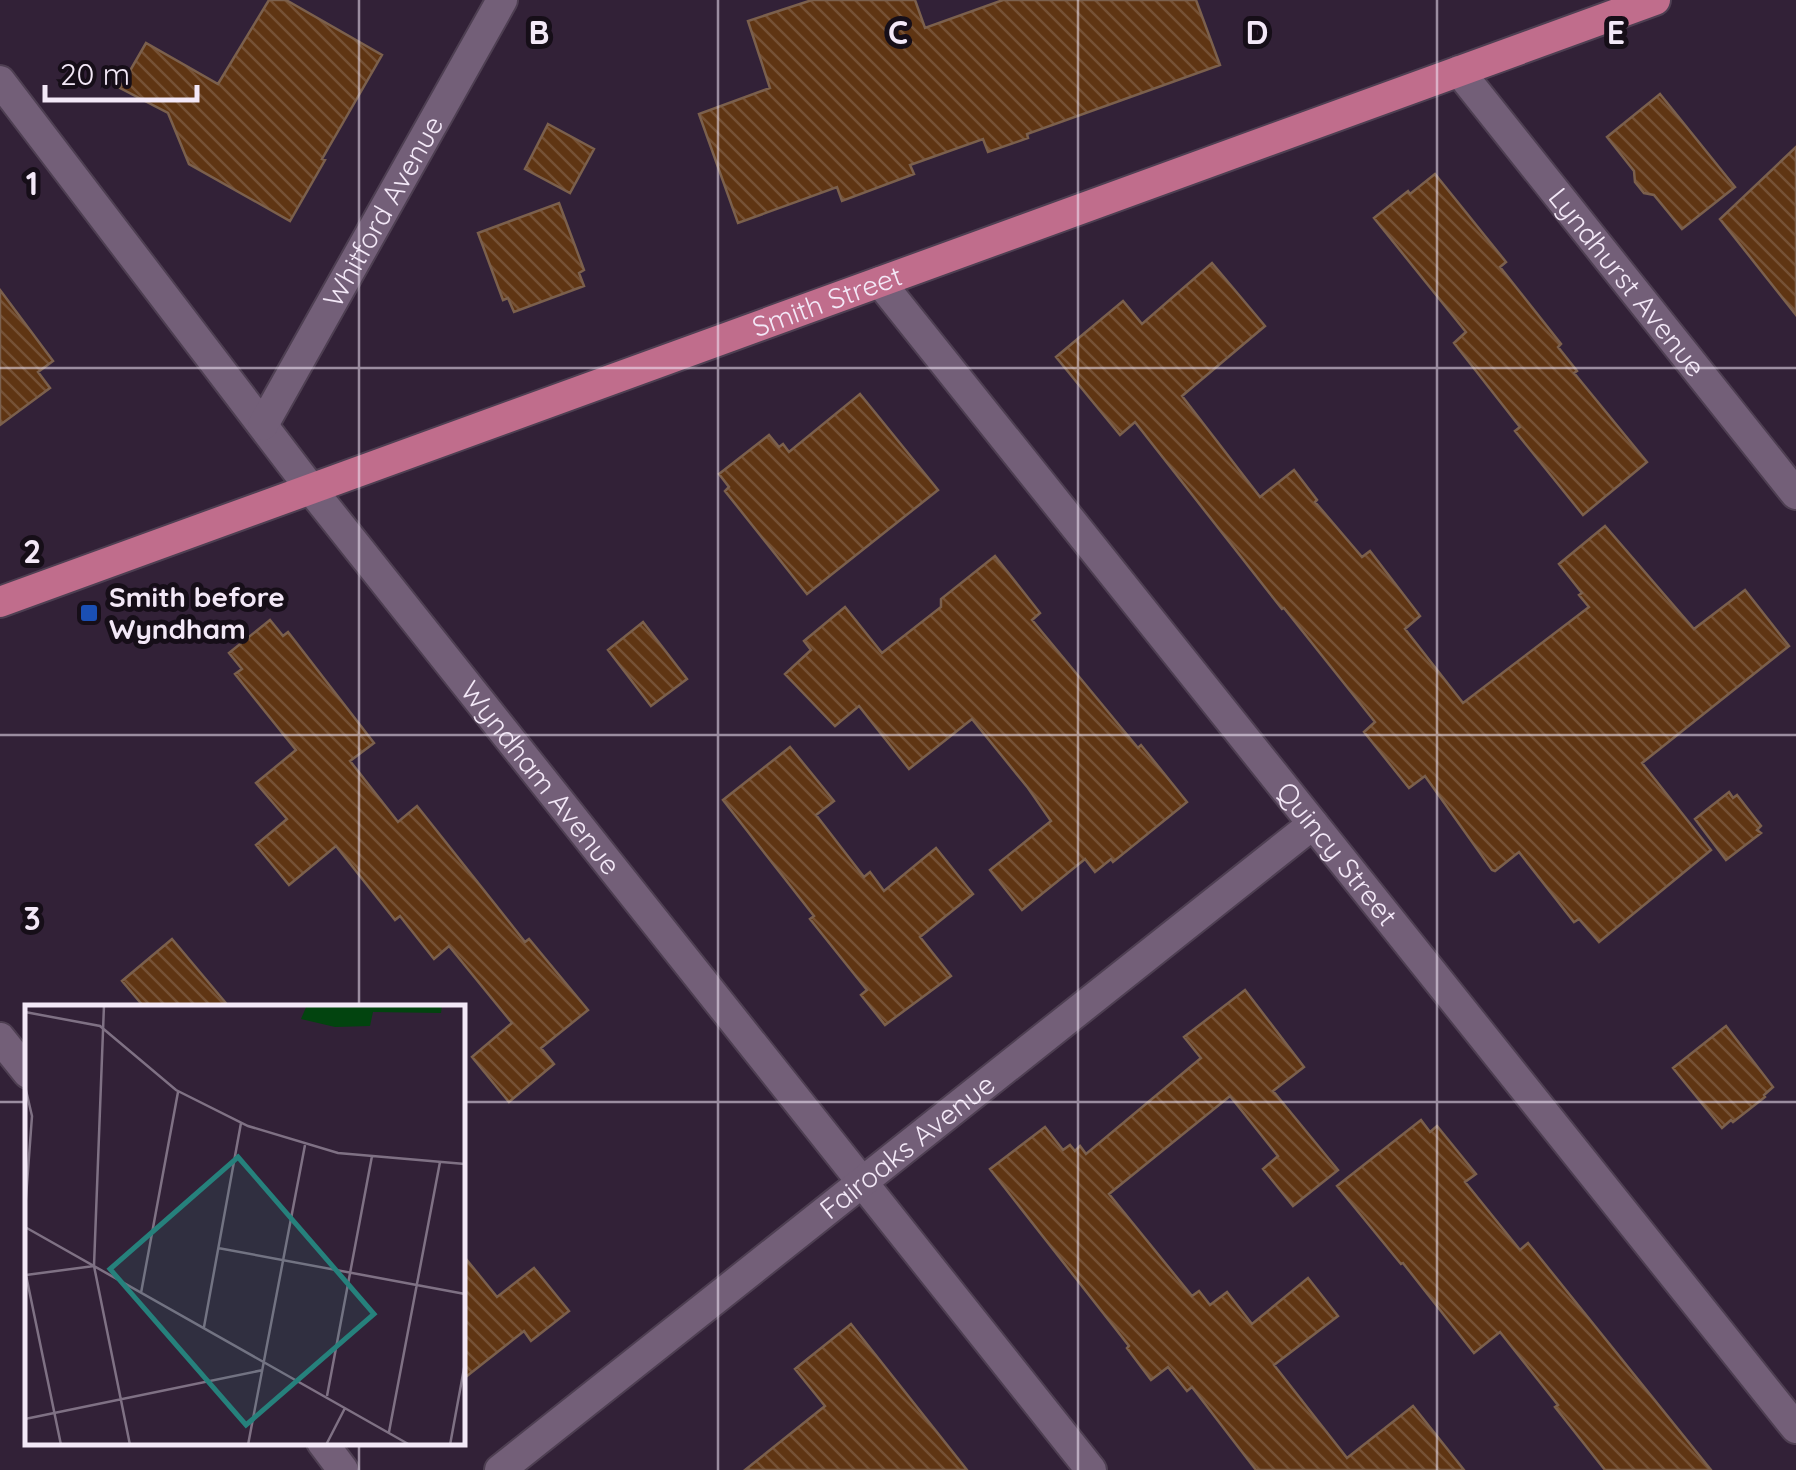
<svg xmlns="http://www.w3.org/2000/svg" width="1796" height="1470" font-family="Quicksand,sans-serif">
<defs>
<pattern id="building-back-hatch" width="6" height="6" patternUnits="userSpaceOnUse" patternTransform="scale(2.5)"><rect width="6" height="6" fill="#5f3513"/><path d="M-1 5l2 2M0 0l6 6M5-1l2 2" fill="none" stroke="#765236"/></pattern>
</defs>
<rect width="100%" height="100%" fill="#322137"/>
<path fill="url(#building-back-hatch)" stroke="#7b604d" stroke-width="2.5" d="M269,0h17l96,55 -60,104 3,1 -35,61 -101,-57 -21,-51 -48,-25 26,-45 72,41z
M812,0h103l10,28 78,-28h193l24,65 -193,69 1,4 -40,14 -5,-13 -73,26 4,9 -72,27 -5,-14 -99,36 -39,-109 71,-26 -22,-67z
M1660,94l75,93 -53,42 -28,-34 -10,-2 -9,-11 -1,-11 -27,-34z
M548,124l46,25 -24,44 -45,-24z
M1796,147v168l-76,-96z
M1435,174l71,88 -6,5 61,77 -3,3 19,24 -3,2 73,89 -64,53 -68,-84 5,-4 -66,-84 12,-11 -92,-114 34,-27 2,3z
M559,203l25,67 -5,3 5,13 -70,26 -6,-14 -5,2 -25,-67z
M1212,263l53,63 -83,70 78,101 34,-27 23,30 -2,2 47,55 8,-6 50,65 -15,13 58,74 126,-96 -10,-12 3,-2 -23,-29 46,-38 89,103 51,-39 44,56 -147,117 69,87 -112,92 -20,-23 -5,3 -55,-70 -24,19 -3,-1 -67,-94 -16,12 -45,-56 11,-10 -91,-114 -2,1 -147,-187 -15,13 -64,-78 67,-56 19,23z
M0,290l53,71 -15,11 12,16 -50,37z
M860,394l78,96 -131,104 -82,-103 4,-4 -10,-13 50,-39 10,12 4,-3 6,8z
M995,556l45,57 -8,7 106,128 3,-3 46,57 -74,60 -2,-3 -16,13 -10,-13 -63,51 -32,-40 61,-49 -23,-33 -56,-69 -63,50 -50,-63 -24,20 -50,-52 26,-24 -7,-9 41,-34 37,46 59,-46v-8z
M270,620l13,16 5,-4 86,111 -24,18 48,61 19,-16 108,136 4,-3 59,71 -47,38 13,16 -45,38 -37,-45 40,-34 -63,-77 -15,13 -34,-43 -5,4 -59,-74 -47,39 -33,-40 31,-26 -31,-36 40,-33 -61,-76 7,-5 -13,-16z
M643,622l44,57 -36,27 -43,-56z
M790,747l44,54 -18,14 48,62 6,-5 14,19 52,-43 37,46 -53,43 31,39 -66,49 -24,-30 6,-5 -57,-71 4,-3 -91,-116z
M1729,792l4,6 4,-3 24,31 -4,4 4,3 -35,27 -31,-41z
M172,939l58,69h-85l-23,-27z
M1245,990l59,77 -31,24 65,79 -45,36 -30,-37 15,-13 -48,-60 -121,98 83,102 7,-5 11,14 17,-13 25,32 56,-46 30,38 -64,49 73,93 66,-52 51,64h-208l-64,-83 -5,4 -19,-24 -17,13 -24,-32 2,-2 -139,-177 55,-42 18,23 7,-5 5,6 5,-5 6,8 115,-96 -17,-21z
M1726,1026l47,61 -9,8 1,2 -32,25 -2,-2 -9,8 -49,-60z
M1421,1120l9,12 7,-6 39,48 -11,8 55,68 8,-7 183,227h-106l-50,-63 3,-2 -58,-73 -26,21 -71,-90 -2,1 -64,-78z
M462,1254l35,43 37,-29 35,43 -38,30 -7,-10 -62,49z
M851,1324l116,146h-222l80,-64 -30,-37z"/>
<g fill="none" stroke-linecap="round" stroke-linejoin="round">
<g stroke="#4e3f52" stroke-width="34">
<g id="minor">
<path id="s1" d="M1459,71l337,423"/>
<path id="s2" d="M0,81l311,408 780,981"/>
<path id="s3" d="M880,282l916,1146"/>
<path id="s4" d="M263,425l239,-425"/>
<path d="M0,1038l28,35"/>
<path d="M322,1442l21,28"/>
<path id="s5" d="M500,1470l813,-646"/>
</g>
</g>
<g stroke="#4e3f52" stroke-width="34">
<g id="major">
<path id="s6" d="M0,602l1655,-602"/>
</g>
</g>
<use href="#minor" stroke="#735f78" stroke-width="30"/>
<use href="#major" stroke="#c06d8c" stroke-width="30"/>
</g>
<path fill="none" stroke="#f3e8f7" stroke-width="2.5" stroke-opacity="0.55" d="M359,0v1008M718,0v1470M1078,0v1470M1437,0v1470M0,368h1796M0,735h1796M0,1102h28M462,1102h1334M359,1442v28"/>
<rect fill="#1a4fb4" stroke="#160e18" stroke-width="4" x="79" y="603" width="20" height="20" rx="5"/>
<g text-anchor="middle" stroke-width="10" stroke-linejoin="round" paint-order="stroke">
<g font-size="28" fill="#f3e8f7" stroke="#160e18">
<text dy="10" stroke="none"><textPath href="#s4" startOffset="245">Whitford Avenue</textPath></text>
<text dy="10" stroke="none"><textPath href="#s1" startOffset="270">Lyndhurst Avenue</textPath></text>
<text dy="10" stroke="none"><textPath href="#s6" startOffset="880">Smith Street</textPath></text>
<text dy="10" stroke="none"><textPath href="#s2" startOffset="882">Wyndham Avenue</textPath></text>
<text dy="10" stroke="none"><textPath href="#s3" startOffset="732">Quincy Street</textPath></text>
<text dy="10" stroke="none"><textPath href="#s5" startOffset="520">Fairoaks Avenue</textPath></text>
</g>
<g font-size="28" font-weight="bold" fill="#f3e8f7" stroke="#160e18" text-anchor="start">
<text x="109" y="607">Smith before<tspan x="109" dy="32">Wyndham</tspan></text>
</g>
</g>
<g transform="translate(25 1005)">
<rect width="440" height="440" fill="#322137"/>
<path d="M282,0h135l-1,8 -68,-1 -3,14 -35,1 -34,-8z" fill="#02440f"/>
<path fill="none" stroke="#7f7184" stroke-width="2.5" d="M79,0l-10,261 36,179M0,7l75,14 76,64 72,36 90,27 127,11M0,81l7,30 -7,95M0,222l385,218M193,243l247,46M1,270l35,170M1,270l68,-9M116,288l37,-201M179,322l37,-204M302,391l45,-240M0,414l238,-49M364,427l51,-270M223,440l57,-300M301,440l19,-37M425,440l15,-82"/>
<path fill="#26817c" fill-opacity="0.15" stroke="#26817c" stroke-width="5" d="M213,152l136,157 -128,111 -136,-156z"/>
<rect width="440" height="440" fill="none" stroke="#f3e8f7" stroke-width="5"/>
</g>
<g font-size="32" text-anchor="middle" font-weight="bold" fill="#f3e8f7" stroke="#160e18" stroke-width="10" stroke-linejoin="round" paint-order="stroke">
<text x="539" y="44">B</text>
<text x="898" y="44">C</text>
<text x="1257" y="44">D</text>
<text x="1616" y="44">E</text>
<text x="32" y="195">1</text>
<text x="32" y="563">2</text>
<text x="32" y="930">3</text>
</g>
<path d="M45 85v15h152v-15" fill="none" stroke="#f3e8f7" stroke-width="5"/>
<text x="60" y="85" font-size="30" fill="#f3e8f7" stroke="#160e18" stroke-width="8" paint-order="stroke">20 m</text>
</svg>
